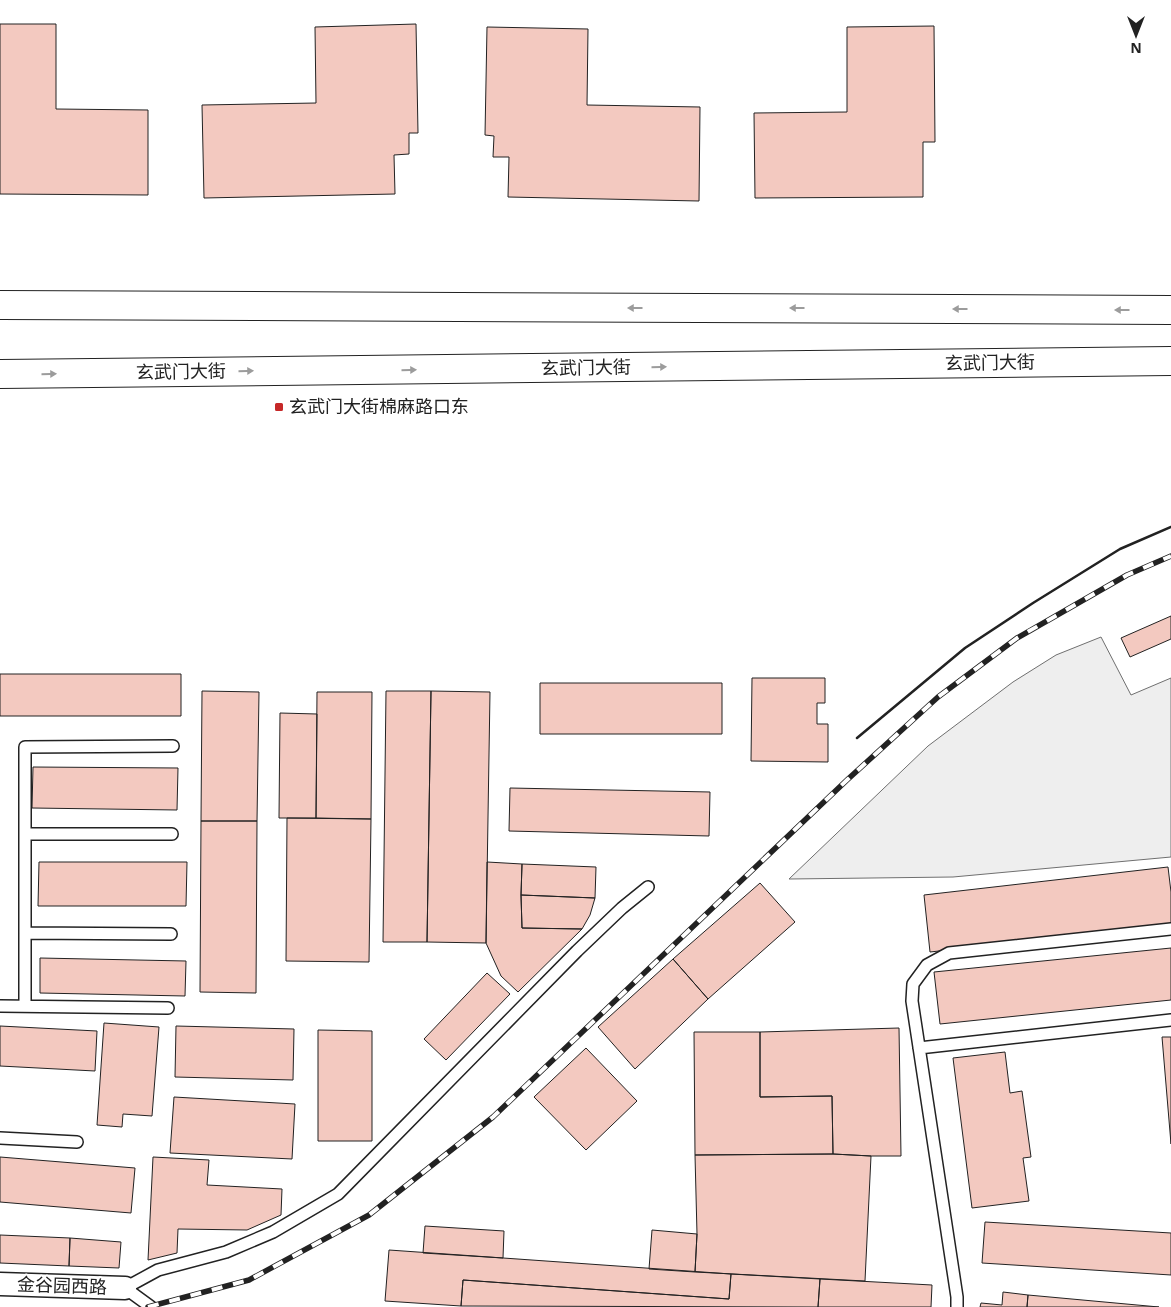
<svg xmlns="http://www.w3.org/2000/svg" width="1171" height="1307" font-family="'Noto Sans','Noto Sans SC',sans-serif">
<rect width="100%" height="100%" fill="#fff"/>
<path fill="#eee" stroke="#6f6f6f" d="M1101,637l30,58 40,-17v179l-218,20 -164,2 139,-133 85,-64 43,-27z"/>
<path fill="#f3c9c0" stroke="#222" d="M0,24h56v85l92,1v85l-148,-1z
M416,24l2,109h-9v21l-15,1 1,39 -191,4 -2,-93 114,-2 -1,-76z
M934,26l1,116h-12v55l-168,1 -1,-85 93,-1v-85z
M487,27l101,2 -1,76 113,2 -1,94 -191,-4 1,-40h-16l1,-21 -9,-1z
M1171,616v23l-41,18 -9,-19z
M0,674h181v42h-181z
M752,678h73v25h-8v21h11v38l-77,-1z
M540,683h182v51h-182z
M202,691l57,1 -2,129h-56z
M386,691h45l-4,251h-44z
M431,691l59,1 -4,251 -59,-1z
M317,692h55l-1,127 -55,-1z
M280,713l37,1 -1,104h-37z
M33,767l145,1 -1,42 -145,-2z
M510,788l200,4 -1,44 -200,-5z
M287,818l84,1 -2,143 -83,-1z
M201,821h56l-1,172 -56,-1z
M39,862h148l-1,44h-148z
M487,862l35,2 -1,31 1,33 60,1 -64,63 -17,-16 -15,-33z
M522,864l74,3 -1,31 -74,-3z
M1168,867l3,25v33l-241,27 -6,-57z
M760,883l35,39 -87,77 -35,-40z
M521,895l74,3 -5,17 -8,14 -60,-1z
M1171,948v52l-231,24 -6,-52z
M40,958l146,3 -1,35 -145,-3z
M673,959l35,40 -73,70 -37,-42z
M487,973l23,21 -64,66 -22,-21z
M104,1023l55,4 -7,89 -29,-2 -1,13 -25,-2z
M0,1026l97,5 -2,40 -95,-5z
M176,1026l118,3 -1,51 -118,-3z
M899,1028l2,128h-30l-38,-2 -1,-58 -72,1v-65z
M318,1030l54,1v110h-54z
M694,1032h66v65l72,-1 1,58 -138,1z
M1162,1037h9v107z
M586,1048l51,53 -51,49 -52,-53z
M1005,1052l5,41 12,-2 9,66 -8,1 6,43 -57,7 -19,-150z
M174,1097l121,7 -3,55 -122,-6z
M833,1154l38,2 -6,125 -170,-9 2,-38 -2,-79z
M0,1157l135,11 -4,45 -131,-11z
M153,1157l56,3 -2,25 75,4 -1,26 -34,15 -69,-1 -1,24 -29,7z
M985,1222l186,11v42l-189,-12z
M425,1226l79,5 -1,27 -80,-5z
M652,1230l45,4 -2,38 -46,-3z
M0,1235l70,3 -1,28 -69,-3z
M70,1238l51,4 -2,26 -50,-2z
M389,1250l342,24 -2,25 -266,-19 -2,26 -76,-5z
M731,1274l89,5 -2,28 -357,-1 2,-26 266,19z
M820,1279l112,6 -1,22h-113z
M1003,1292l25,3 -1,12h-47l1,-4 21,2z
M1028,1295l131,12h-132z"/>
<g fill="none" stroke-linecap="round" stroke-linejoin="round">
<g stroke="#222" stroke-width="14">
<path id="service" d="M25,834h147
M25,933l146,1
M0,1006l168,2
M25,1006v-259l148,-1
M919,1048l252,-28
M0,1138l77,4
M151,1307l-26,-19 33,-18 68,-18 47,-20 65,-38 239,-243 45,-43 26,-21
M957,1307v-10l-45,-296 1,-17 14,-19 22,-12 222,-24"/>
</g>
<g stroke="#222" stroke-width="25">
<path id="minor" d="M0,1284l125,4"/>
</g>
<g stroke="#222" stroke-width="30">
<path id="secondary" d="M0,305l1171,5
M0,374l1171,-13"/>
</g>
<use href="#service" stroke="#fff" stroke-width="11"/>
<use href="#minor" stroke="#fff" stroke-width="22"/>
<use href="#secondary" stroke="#fff" stroke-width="28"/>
<g stroke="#222" stroke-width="5.5">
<path id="rail" d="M148,1307l101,-27 120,-65 124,-98 354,-337 91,-83 79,-59 110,-63 44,-19"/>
</g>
<use href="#rail" stroke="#fff" stroke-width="4" stroke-dasharray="11" stroke-linecap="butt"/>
<path stroke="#222" stroke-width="2.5" d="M857,738l108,-90 68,-45 87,-54 51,-22"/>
</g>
<defs><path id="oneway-solid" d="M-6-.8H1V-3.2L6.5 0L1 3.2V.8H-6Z" transform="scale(1.25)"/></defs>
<g fill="#9c9c9c">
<use href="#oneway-solid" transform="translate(635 308) rotate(-180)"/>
<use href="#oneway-solid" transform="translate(797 308) rotate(-180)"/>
<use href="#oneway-solid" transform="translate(960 309) rotate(-180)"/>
<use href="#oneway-solid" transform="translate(1122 310) rotate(-180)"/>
<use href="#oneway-solid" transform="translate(659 367) rotate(-1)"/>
<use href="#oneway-solid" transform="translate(409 370) rotate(-1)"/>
<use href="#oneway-solid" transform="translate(246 371) rotate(-1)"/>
<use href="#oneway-solid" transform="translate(49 374) rotate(-1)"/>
</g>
<rect fill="#c62828" stroke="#fff" stroke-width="2" x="274" y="402" width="10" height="10" rx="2.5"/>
<g text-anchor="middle" stroke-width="4" stroke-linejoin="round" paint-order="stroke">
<g font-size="18" fill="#222" stroke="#fff">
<text transform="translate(990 363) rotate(-1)" y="6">玄武门大街</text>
<text transform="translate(586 368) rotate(-1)" y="6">玄武门大街</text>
<text transform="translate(181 372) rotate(-1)" y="6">玄武门大街</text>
<text transform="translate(62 1286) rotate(2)" y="6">金谷园西路</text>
</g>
<g font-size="18" fill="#222" stroke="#fff" text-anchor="start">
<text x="289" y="413">玄武门大街棉麻路口东</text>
</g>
</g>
<g transform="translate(1136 35) rotate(180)" stroke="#ffffff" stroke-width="4" paint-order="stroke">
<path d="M0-4L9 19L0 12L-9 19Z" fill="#222222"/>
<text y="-8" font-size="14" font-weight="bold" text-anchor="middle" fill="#222222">N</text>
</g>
</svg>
